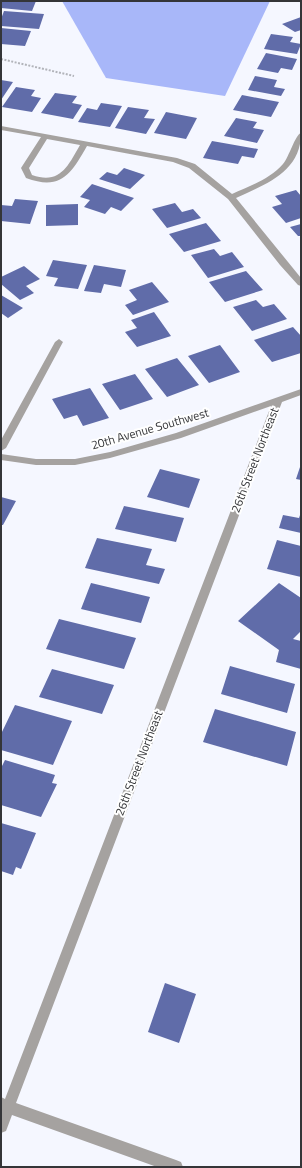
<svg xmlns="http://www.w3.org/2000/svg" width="302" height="1168" font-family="'Titillium Web',sans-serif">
<rect width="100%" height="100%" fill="#f5f7ff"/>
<path fill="#a8b7f9" d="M62,1h208l-45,95 -119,-18z"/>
<path fill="#606ca9" d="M2,1h34l-4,10 -31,-3z
M4,11l40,3 -5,15 -38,-3v-7z
M301,17v13l-6,2 -13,-8z
M1,28l30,3 -6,15 -24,-2z
M271,34l22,3 -3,5 11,2 -4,10 -33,-5z
M266,53l31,6 -5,11 -11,-2 -3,5 -21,-4z
M255,76l22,4 -3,7 11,2 -4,7 -33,-6z
M1,80l12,2 -12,18z
M16,87l19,3 -4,6 10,2 -9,14 -30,-5z
M55,93l22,3 -5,7 10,2 -9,14 -32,-6z
M242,95l37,7 -8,15 -38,-7z
M101,103l21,3 -12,21 -32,-5 9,-14 10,2z
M128,107l21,3 -5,8 11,1 -9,15 -31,-6z
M166,112l31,6 -11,21 -32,-6z
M236,118l21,4 -4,6 11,2 -7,13 -33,-7z
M212,141l46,8 -4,9 -12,-2 -4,8 -35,-6z
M124,168l21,7 -15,14 -31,-10 8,-7 10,3z
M92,184l42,14 -13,13 -10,-4 -6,7 -21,-7 6,-7 -10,-3z
M296,190l5,6v22l-15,5 -14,-16 10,-3 -7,-8z
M15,199l23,2 -8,23 -29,-3v-16l11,1z
M175,203l7,9 11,-3 8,9 -34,10 -15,-19z
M78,204v21l-32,1v-21z
M206,223l15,18 -37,11 -15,-18z
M301,224v12h-3l-8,-9z
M214,249l6,7 12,-4 12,15 -36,11 -17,-23z
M53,260l34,5 -9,24 -24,-3 4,-8 -12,-2z
M94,265l32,5 -5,17 -17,-3 -3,9 -17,-2z
M24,266l16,13 -14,7 8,7 -14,7 -19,-16v-7z
M246,271l17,19 -38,12 -16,-20z
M152,282l17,20 -36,13 -8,-10 12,-5 -8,-10z
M1,295l22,13 -15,10 -7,-5z
M256,300l7,7 11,-3 13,15 -35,12 -19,-24z
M154,312l17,24 -34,11 -12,-15 12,-4 -6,-8z
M293,327l8,9v17l-29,9 -18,-22z
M220,345l20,27 -31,11 -21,-27z
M177,358l22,27 -32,12 -22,-28z
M135,374l18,25 -33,11 -18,-26z
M90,388l19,30 -26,8 -6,-11 -13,4 -12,-20z
M301,464v16l-5,-1z
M160,469l40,10 -11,29 -42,-11z
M1,497l15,4 -13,24h-2z
M124,506l60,12 -8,24 -61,-13z
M301,512v21l-22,-5 4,-13 16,3z
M97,538l55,11 -6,16 19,4 -6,15 -74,-16z
M277,540l24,6v31l-34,-8z
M91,583l59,14 -9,26 -60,-14z
M279,583l22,15v33l-8,8 8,2v28l-25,-7 3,-12 -41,-29z
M59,619l77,19 -12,31 -78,-20z
M230,666l65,18 -8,29 -66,-19z
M52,669l62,16 -12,29 -63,-17z
M15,705l57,16 -19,44 -52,-15v-16z
M215,709l81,23 -9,34 -84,-24z
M5,760l50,15 -3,8 5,1 -16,33 -40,-12v-37z
M1,823l35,10 -15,36 -5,-2 -3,8 -12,-4z
M165,983l31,11 -17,49 -31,-11z"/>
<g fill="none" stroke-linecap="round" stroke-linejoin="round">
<path stroke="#b2b4ba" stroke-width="2" stroke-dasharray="2 1.5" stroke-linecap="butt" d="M1,59l73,17"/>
<path fill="#a5a2a0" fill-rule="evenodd" d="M1,126l176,32 18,6 37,30c18,-8 38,-15 51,-30 6,-7 12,-29 18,-31 0,39 -35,51 -65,65l65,80v8l-3,-1 -18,-20 -52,-66 -39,-31 -16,-6 -86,-16c-16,28 -26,45 -61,32l-5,-10 20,-31 -40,-7zM47,139l33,6c-12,21 -20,40 -48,30l-3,-7z
M59,339l4,3 -57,106 -5,3v-11l54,-98z
M301,389v6l-19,7 -266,701 160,57 5,2 2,5h-26l-145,-52 -6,16 -5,2v-36l4,2 266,-693 -90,32 -71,20 -35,7h-39l-35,-5v-6l35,5h39l35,-7 66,-19z"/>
</g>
<g text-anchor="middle" stroke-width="4" stroke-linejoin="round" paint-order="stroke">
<g font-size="12" fill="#343538" stroke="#fff">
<text transform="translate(150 429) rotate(-16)" y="4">20th Avenue Southwest</text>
<text transform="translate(255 460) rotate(-69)" y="4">26th Street Northeast</text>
<text transform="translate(139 763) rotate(-69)" y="4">26th Street Northeast</text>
</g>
</g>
<rect width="302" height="1168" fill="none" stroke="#343538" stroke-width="4"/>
</svg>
